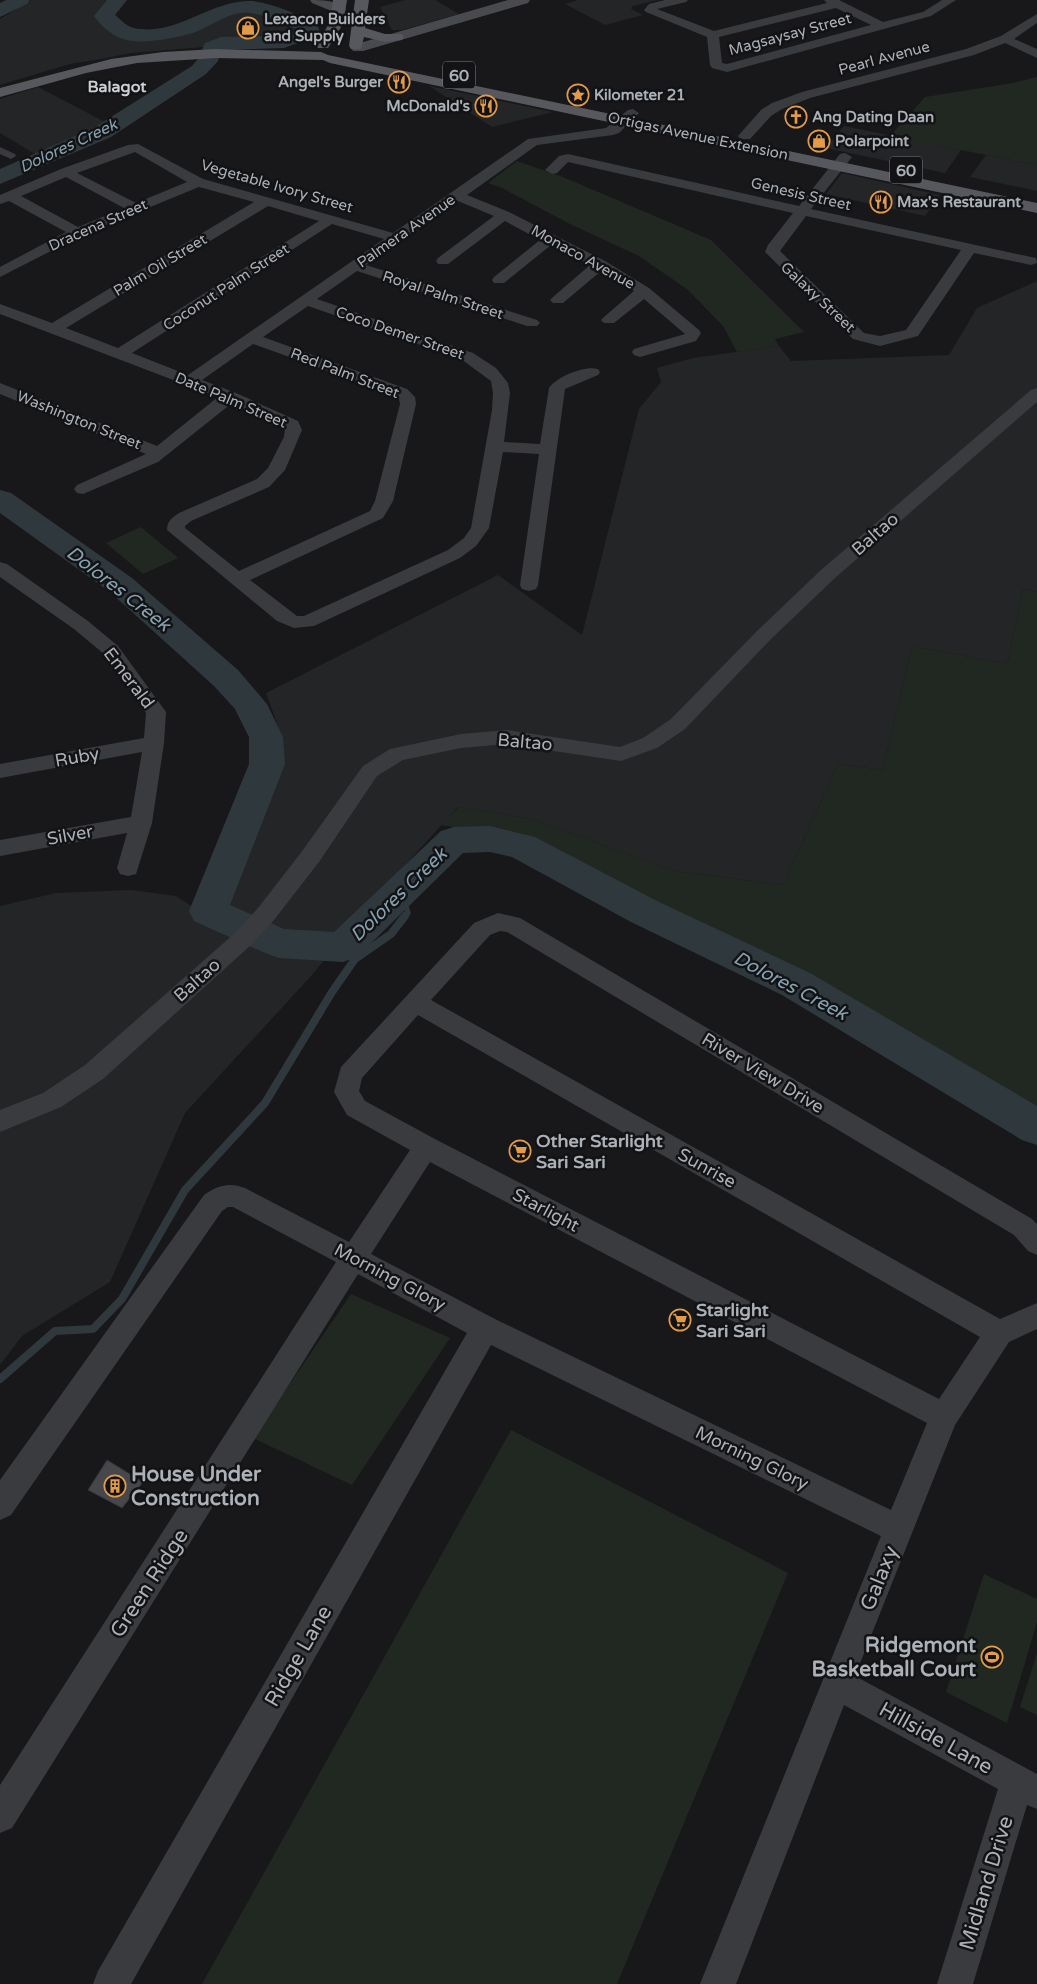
<svg xmlns="http://www.w3.org/2000/svg" width="1037" height="1984" font-family="'Varela Round',sans-serif">
<rect width="100%" height="100%" fill="#18181a"/>
<path fill="#242527" d="M32,0h77l-13,17 28,19 20,3 38,-7 49,-22h16l31,8 22,8 6,4 -43,11 -36,-2 -15,4 -9,4 -72,6 -30,6 -31,5 -70,21v-66z
M405,0h30l24,14 -57,16h-10l-12,-23z
M578,0h80l-25,6 -2,3 12,6 -38,10 -40,-21z
M429,86l58,12 66,14 -61,15z
M38,87l69,36 -19,12 -48,22 -40,-24v-34z
M844,126l117,24 -16,23 -119,-25z
M986,155l51,10v26l-67,-14z
M842,173l71,16 27,6 -15,21 -99,-22z
M1037,281v311l-14,-3 -16,75 -95,-18 -29,124 -45,-6 -55,121 -109,-14 -143,-52 -73,-12 -85,93 -61,75 -127,138 -75,169 -88,54 -22,29v-459l56,-13 75,-3 45,6 34,22 67,-166 1,-26 -12,-33 232,-118 84,60 57,-226 22,-27 -4,-14 36,-10 86,-12 12,15 158,-6 28,-47z"/>
<path fill="#202821" d="M1037,77v88l-147,-29 35,-39 88,-14z
M517,161l46,16 148,63 93,92 -29,7 4,7 -42,6 -14,-26 -35,-36 -49,-34 -69,-32 -68,-36 -14,-5z
M141,527l37,31 -35,16 -37,-31z
M1023,589l14,3v515l-338,-185 -189,-86 -69,-11 18,-18 72,12 143,52 109,14 55,-121 45,6 29,-124 95,18z
M351,1294l99,44 -98,147 -99,-47z
M511,1430l277,143 -171,411h-415z
M984,1574l53,25v23l-30,101 -61,-31z
M1037,1653v62l-17,-8z"/>
<g fill="none" stroke-linecap="round" stroke-linejoin="round">
<path stroke="#2f393d" stroke-width="5.5" d="M401,891l7,22 -4,4"/>
<path stroke="#2f393d" stroke-width="8" d="M0,1379l55,-48 38,-2 29,-30 63,-109 80,-87 67,-111 23,-33 36,-25 14,-18"/>
<path fill="#2f393d" fill-rule="evenodd" d="M6,0h24l-3,4 -27,13v-14z
M107,0h20l-12,15c5,4 12,12 19,13 43,9 75,-28 118,-27 22,3 45,13 65,23l3,8 -3,4 -33,12 -63,2 -3,11 -12,13 -95,63 -111,47v-15l95,-42 97,-61 6,-7 7,-16 16,-6 60,-1 17,-6c-14,-7 -32,-15 -48,-17 -22,-2 -37,13 -57,20 -18,5 -55,13 -73,5 -8,-3 -21,-14 -26,-22z
M0,490l11,3 121,85 106,92 29,34 16,33 2,27 -55,141 54,24 50,3 107,-101 13,-4 36,-1 45,11 124,65 151,71 227,133v39l-15,-5 -240,-145 -151,-73 -119,-65 -22,-5 -27,1 -106,104 -14,5 -64,-4 -14,-5 -71,-32 -5,-10 60,-147v-27l-14,-28 -21,-23 -104,-94 -110,-79z"/>
</g>
<path fill="#45474a" stroke="#323336" d="M107,1460l36,22 -21,26 -34,-18z"/>
<g fill="none" stroke-linecap="round" stroke-linejoin="round">
<path fill="#393b3f" fill-rule="evenodd" d="M0,147l15,7 1,2 -5,3 -11,-5z"/>
<path fill="#393b3f" fill-rule="evenodd" d="M665,0h23l-2,2 -29,7 57,22 113,-28 -3,-3h15l44,22 40,-10 19,-12h14l-25,16 -204,56 -15,-4 -2,-3 -3,-28 -61,-25 -2,-2 5,-6zM836,8l35,17 -144,39 -5,-1 -3,-26z
M1037,14v9l-23,16 23,10v9l-32,-15 -31,12 -164,43 -28,11 -11,7 -21,23h-10l-2,-3 23,-26 11,-7 30,-11 164,-43 35,-13z
M633,109l6,4 -20,20 -6,2 -76,10 -70,50 42,17 96,49 44,27 50,42 2,3 -5,8 -56,16 -6,-2 -2,-3 2,-3 51,-15 -41,-35 -30,24h-10l-3,-3 3,-3 30,-26 -33,-20 -38,32h-10l-3,-3 3,-3 37,-32 -39,-20 -47,38h-10l-2,-3 2,-3 46,-37 -35,-19 -57,43h-10l-2,-3 2,-3 56,-42 -36,-15 -92,64 171,55 3,3 -3,3h-10l-170,-55 -40,28 156,54 23,15 12,15 2,10 -6,49 36,2 9,-56c7,-11 36,-23 49,-19l2,3 -2,3 -33,14 -27,196 -2,4 -7,2 -7,-2 -2,-4 19,-131 -36,-2 -14,76 -13,18 -16,12 -146,68 -20,2 -17,-7 -110,-91c0,-9 5,-12 12,-17l78,-34 11,-11 16,-31 1,-9 -53,-25 -74,59 -75,32 -6,-1 -3,-4 3,-4 69,-31 -146,-60v-11l157,63 61,-49 -218,-83v-10l52,19 202,-121 -55,-15 -117,48 -82,42v-10l66,-35 -57,-31 -9,3v-9l61,-26 67,-24 10,-1 65,35 190,54 135,-94 78,-11 22,-18zM135,152l52,30 -51,21 -59,-30zM66,177l58,31 -46,19 -57,-31zM268,206l51,15 -201,127 -52,-20zM332,224l52,15 -196,136 -56,-22zM308,306l153,53 30,22 2,12 -1,17 -21,118 -7,10 -16,12 -144,66h-7l-47,-36 133,-62 10,-17 23,-97 -1,-7 -8,-8 -144,-52zM253,344l142,51 4,4 1,5 -25,97 -5,10 -131,60 -54,-43v-2l6,-5 78,-34 16,-17 17,-40 -4,-9 -62,-28 -34,-13z
M845,153l7,4 -41,52 220,48 5,1 1,5 -6,2 -57,-12 -56,83 -38,10 -27,-7 -88,-87 3,-7 25,-32 -225,-51 -11,11 -5,1 -7,-4 14,-14 9,-2 231,52 41,-52zM806,216l155,34 -55,80 -26,6 -16,-3 -84,-82z
M1037,388v14l-202,176 -64,61 -86,90 -28,19 -36,13 -114,-17 -46,4 -58,12 -26,16 -58,86 -45,58 -23,25 -148,134 -42,28 -61,25v-22l43,-17 42,-28 150,-132 23,-25 45,-58 60,-84 27,-17 71,-15 46,-4 113,17 23,-9 28,-19 86,-88 64,-61 210,-180z
M0,562l7,2 81,57 30,25 48,66 -2,31 -12,80 -16,51 -8,2 -8,-2 -3,-6 10,-35 -127,23v-16l131,-23 11,-65 -142,26v-14l144,-26 2,-25 -42,-59 -30,-25 -74,-52z
M498,913l22,5 512,301 5,5v31l-9,-4 -14,-16 -507,-303 -7,-1 -10,4 -59,65 569,319 37,-16v26l-28,13 -54,83 -100,251 182,98v35l-10,-4 -54,179h-36l61,-195 -154,-84 -108,279h-36l181,-448 -390,-191 -360,639h-38l5,-13 369,-638 -109,-59 -346,554 -12,5v-48l336,-523 -103,-55h-5l-6,4 -211,304 -11,5v-40l204,-285c14,-10 25,-13 41,-7l104,54 61,-92 -63,-35 -13,-23 7,-25 133,-144zM418,1015l562,322 -41,62 -504,-260 -70,-38 -6,-10 3,-13zM430,1162l497,261 -36,87 -396,-191 -124,-65z"/>
<path fill="#484a4e" fill-rule="evenodd" d="M310,0c12,0 27,0 36,9l-2,3h-10l-22,-9z
M508,0h22l-2,3 -165,48h-10l-2,-3 2,-3z"/>
<path fill="#56585d" fill-rule="evenodd" d="M333,0h14l-4,24 -15,24h-10l-2,-3 13,-21z
M355,0h14l-4,28 20,6h17l2,3 -2,3 -17,2 -21,-5 -3,12h-10l-2,-3z
M216,49l105,3 7,3 709,148v10l-707,-150 -7,-3 -107,-2 -79,5 -51,10 -86,24v-9l111,-29 52,-7z"/>
</g>
<defs>
<g id="shop-ring" transform="scale(1.125)"><circle r="9.5" fill="#131315" stroke="#e29b49" stroke-width="1.5"/><path d="M-5-2.5h2.3a2.7 3.5 0 0 1 5.4 0H5L5.5 6h-11ZM-1.5-2.5h3a1.5 2.3 0 0 0-3 0Z" fill="#e29b49"/></g>
<g id="restaurant-ring" transform="scale(1.125)"><circle r="9.5" fill="#131315" stroke="#e29b49" stroke-width="1.5"/><path d="M-5-6h1v4h1v-4h1v4h1v-4h1v5L-1.5 .5V6h-2V.5L-5-1ZM5-6V6H3V1.5H1.5Q1.5-4 5-6Z" fill="#e29b49"/></g>
<g id="sight-ring" transform="scale(1.125)"><circle r="9.5" fill="#131315" stroke="#e29b49" stroke-width="1.5"/><path d="M0-6L1.8-2.2L6-1.7L2.9 1.2L3.7 5.4L0 3.3L-3.7 5.4L-2.9 1.2L-6-1.7L-1.8-2.2Z" fill="#e29b49"/></g>
<g id="church-ring" transform="scale(1.125)"><circle r="9.5" fill="#131315" stroke="#e29b49" stroke-width="1.5"/><path d="M-1.2-6h2.4v3.5h3.3v2.4h-3.3V6h-2.4V-.1h-3.3v-2.4h3.3Z" fill="#e29b49"/></g>
<g id="supermarket-ring" transform="scale(1.125)"><circle r="9.5" fill="#131315" stroke="#e29b49" stroke-width="1.5"/><path d="M-6-5.5h2.5l.6 2H6L4.5 2H-2.5L-4.4-4H-6ZM-1.5 3.2a1.3 1.3 0 1 0 .1 0ZM3 3.2a1.3 1.3 0 1 0 .1 0Z" fill="#e29b49"/></g>
<g id="building-ring" transform="scale(1.125)"><circle r="9.5" fill="#131315" stroke="#e29b49" stroke-width="1.5"/><path d="M-4-6H4V6H1V3H-1V6H-4ZM-2.5-4.3h1.7v1.8h-1.7ZM.8-4.3h1.7v1.8H.8ZM-2.5-1h1.7V.8h-1.7ZM.8-1h1.7V.8H.8Z" fill="#e29b49"/></g>
<g id="stadium-ring" transform="scale(1.125)"><circle r="9.5" fill="#131315" stroke="#e29b49" stroke-width="1.5"/><path d="M0-5a6.5 5 0 1 0 0 10a6.5 5 0 1 0 0-10ZM-3.5-1.8h7v3.6h-7Z" fill="#e29b49"/></g>
</defs>
<g fill-rule="evenodd">
<use href="#shop-ring" x="248" y="28"/>
<use href="#restaurant-ring" x="399" y="82"/>
<use href="#sight-ring" x="578" y="95"/>
<use href="#restaurant-ring" x="486" y="106"/>
<use href="#church-ring" x="796" y="117"/>
<use href="#shop-ring" x="819" y="141"/>
<use href="#restaurant-ring" x="881" y="202"/>
<use href="#supermarket-ring" x="520" y="1151"/>
<use href="#supermarket-ring" x="680" y="1320"/>
<use href="#building-ring" x="115" y="1486"/>
<use href="#stadium-ring" x="992" y="1657"/>
</g>
<g text-anchor="middle" stroke-width="5" stroke-linejoin="round" paint-order="stroke">
<g font-size="15" font-weight="bold" fill="#acb1b8" stroke="#131315" text-anchor="start">
<text x="264" y="24">Lexacon Builders<tspan x="264" dy="17">and Supply</tspan></text>
<text x="383" y="87" text-anchor="end">Angel's Burger</text>
<text x="594" y="100">Kilometer 21</text>
<text x="470" y="111" text-anchor="end">McDonald's</text>
<text x="812" y="122">Ang Dating Daan</text>
<text x="835" y="146">Polarpoint</text>
<text x="897" y="207">Max's Restaurant</text>
</g>
<g font-size="15" fill="#acb1b8" stroke="#131315">
<text transform="translate(790 34) rotate(-15)" y="5">Magsaysay Street</text>
<text transform="translate(884 58) rotate(-15)" y="5">Pearl Avenue</text>
<text transform="translate(698 136) rotate(12)" y="5">Ortigas Avenue Extension</text>
<text transform="translate(277 186) rotate(16)" y="5">Vegetable Ivory Street</text>
<text transform="translate(801 194) rotate(13)" y="5">Genesis Street</text>
<text transform="translate(98 225) rotate(-24)" y="5">Dracena Street</text>
<text transform="translate(406 231) rotate(-35)" y="5">Palmera Avenue</text>
<text transform="translate(583 257) rotate(29)" y="5">Monaco Avenue</text>
<text transform="translate(160 265) rotate(-31)" y="5">Palm Oil Street</text>
<text transform="translate(226 287) rotate(-33)" y="5">Coconut Palm Street</text>
<text transform="translate(443 295) rotate(18)" y="5">Royal Palm Street</text>
<text transform="translate(818 297) rotate(43)" y="5">Galaxy Street</text>
<text transform="translate(400 333) rotate(19)" y="5">Coco Demer Street</text>
<text transform="translate(345 373) rotate(21)" y="5">Red Palm Street</text>
<text transform="translate(231 400) rotate(23)" y="5">Date Palm Street</text>
<text transform="translate(79 420) rotate(22)" y="5">Washington Street</text>
</g>
<g fill="#131315" stroke="#7e8287" stroke-width="1">
<rect x="443" y="61.5" width="32" height="27" rx="4"/>
<rect x="890" y="156.5" width="32" height="27" rx="4"/>
</g>
<g font-size="16" font-weight="bold" fill="#acb1b8">
<text x="459" y="81">60</text>
<text x="906" y="176">60</text>
</g>
<g font-size="16" font-weight="bold" fill="#ccd0d5" stroke="#131315">
<text x="117" y="92">Balagot</text>
</g>
<g font-size="16" font-style="italic" fill="#86a2b0" stroke="#131315">
<text transform="translate(68 145) rotate(-25)" y="6">Dolores Creek</text>
</g>
<g font-size="18" fill="#acb1b8" stroke="#131315">
<text transform="translate(875 534) rotate(-41)" y="6">Baltao</text>
<text transform="translate(129 678) rotate(53)" y="6">Emerald</text>
<text transform="translate(525 742) rotate(5)" y="6">Baltao</text>
<text transform="translate(77 757) rotate(-10)" y="6">Ruby</text>
<text transform="translate(70 835) rotate(-10)" y="6">Silver</text>
<text transform="translate(197 980) rotate(-42)" y="6">Baltao</text>
<text transform="translate(763 1073) rotate(31)" y="6">River View Drive</text>
<text transform="translate(707 1168) rotate(29)" y="6">Sunrise</text>
<text transform="translate(546 1210) rotate(28)" y="6">Starlight</text>
<text transform="translate(390 1277) rotate(28)" y="6">Morning Glory</text>
<text transform="translate(752 1458) rotate(26)" y="6">Morning Glory</text>
</g>
<g font-size="18" font-weight="bold" fill="#acb1b8" stroke="#131315" text-anchor="start">
<text x="536" y="1147">Other Starlight<tspan x="536" dy="21">Sari Sari</tspan></text>
<text x="696" y="1316">Starlight<tspan x="696" dy="21">Sari Sari</tspan></text>
</g>
<g font-size="19" font-style="italic" fill="#86a2b0" stroke="#131315">
<text transform="translate(119 588) rotate(38)" y="7">Dolores Creek</text>
<text transform="translate(398 894) rotate(-44)" y="7">Dolores Creek</text>
<text transform="translate(791 985) rotate(28)" y="7">Dolores Creek</text>
</g>
<g font-size="21" font-weight="bold" fill="#acb1b8" stroke="#131315" text-anchor="start">
<text x="131" y="1481">House Under<tspan x="131" dy="24">Construction</tspan></text>
<text x="976" y="1652" text-anchor="end">Ridgemont<tspan x="976" dy="24">Basketball Court</tspan></text>
</g>
<g font-size="21" fill="#acb1b8" stroke="#131315">
<text transform="translate(879 1578) rotate(-68)" y="7">Galaxy</text>
<text transform="translate(149 1583) rotate(-57)" y="7">Green Ridge</text>
<text transform="translate(298 1656) rotate(-60)" y="7">Ridge Lane</text>
<text transform="translate(936 1738) rotate(29)" y="7">Hillside Lane</text>
<text transform="translate(986 1883) rotate(-73)" y="7">Midland Drive</text>
</g>
</g>
</svg>
